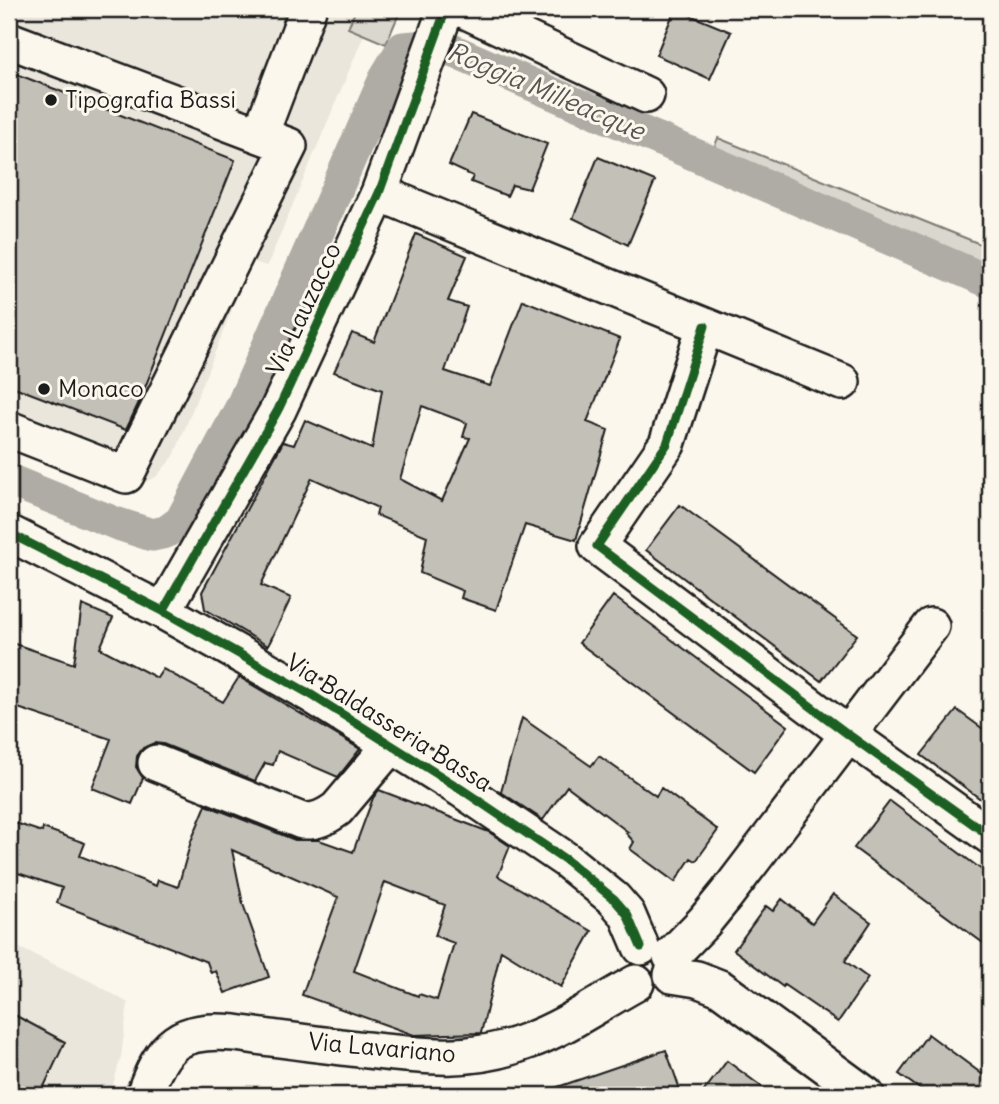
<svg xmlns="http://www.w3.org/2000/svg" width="999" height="1104" font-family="Delius,sans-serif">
<rect width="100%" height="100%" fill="#fbf7ec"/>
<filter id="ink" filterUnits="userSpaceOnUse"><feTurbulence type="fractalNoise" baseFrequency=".0143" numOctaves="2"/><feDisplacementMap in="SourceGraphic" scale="14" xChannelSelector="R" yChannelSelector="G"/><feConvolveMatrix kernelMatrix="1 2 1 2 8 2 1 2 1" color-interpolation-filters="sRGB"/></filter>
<g filter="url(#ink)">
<path fill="#eae6dc" d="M9,9h347l-8,19 16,7 -97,231 -16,-5 -77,195 -18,21 -13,6 -13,3 -121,-42z
M9,943l87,41 32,19 -7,54 -11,38h-101z"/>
<path fill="#dad7ce" stroke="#7b7a75" stroke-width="2" d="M356,9h45l-15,35 -38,-16z
M718,138l272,110v48l-285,-125z"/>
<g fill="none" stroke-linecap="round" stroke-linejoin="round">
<path stroke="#afaca5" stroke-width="33" d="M9,480l106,43 37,12 14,-3 15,-11 60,-113 145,-332 17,-28 37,-3 550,237"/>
</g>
<path fill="#c3c0b8" stroke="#1c1c1c" stroke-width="2" fill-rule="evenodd" d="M675,9l56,23 -21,47 -54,-24z
M9,71l226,89 -95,240 -14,30 -117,-45z
M471,114l76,30 -18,45 -17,-4 -5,11 -36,-14 2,-6 -24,-11z
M598,157l57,24 -27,64 -55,-27z
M416,234l51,22 -19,45 19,6 -22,64 45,15 33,-86 97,39 -33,83 21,8 -32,110 -51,-15 -29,85 -35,-12 2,-7 -43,-18 7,-37 -51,-21 2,-7 -66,-30 -51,107 30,13 -23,48 -63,-37 -3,-17 81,-150 11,3 11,-25 67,29 10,-59 -48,-18 18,-39 22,9zM422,406l45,17 -4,14 7,1 -28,63 -42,-22z
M680,505l177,130 -36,46 -175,-131z
M613,596l175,130 -34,46 -175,-129z
M82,605l31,13 -13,30 57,30 6,-9 60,33 16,-25 121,72 -22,28 -60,-26 -5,14 -8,-2 -10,18 -92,-37 -9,-1 -11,5 -6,8 -1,11 7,11 -11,26 -40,-16 19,-49 -102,-34v-63l65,22z
M957,710l33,24v72l-69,-51z
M522,718l69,48 8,-10 57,40 5,-8 57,42 -22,31 -5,-3 -16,24 -45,-33 4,-7 -8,-9 2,-1 -61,-46 -24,34 -42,-28z
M379,790l110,42 21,14 -12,30 94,55 -31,56 -60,-37 -20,83 -67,2 -112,-40 36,-98 -106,-47 11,54 26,73 -44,16 -9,-22 -5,2 -4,-11 -150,-59 5,-15 -53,-18v-49l33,11 1,-4 42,15 -5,13 76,30 2,-6 20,7 13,-46 15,-36 89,35h24l34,12 20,-54zM385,882l60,23 -10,31 19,7 -17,57 -18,-6 -1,2 -64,-25z
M890,801l100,75v72l-136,-100z
M833,894l38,28 -26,39 23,17 -30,44 -54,-37 -1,2 -49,-37 32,-44 7,5 9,-12 30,24z
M9,1012l56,30 -25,53h-31z
M928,1034l62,46 -10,15h-52l-29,-21z
M666,1050l16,45h-135l-1,-4z
M727,1061l46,34h-72z"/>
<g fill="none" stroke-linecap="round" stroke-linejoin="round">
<g stroke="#1c1c1c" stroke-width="40">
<path id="minor" d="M462,9l184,86
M9,40l280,106 -163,329 -117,-46
M260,135l48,-126
M379,193l463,189
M705,326l-38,118 -70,102 252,189 141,101
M9,533l154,78 147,83 151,95 105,71 48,39 13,15 14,33
M163,611l115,-201 101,-217 67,-184
M156,763l146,58c14,1 24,-4 35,-12l54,-64
M671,956l33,-34 22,-27 205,-269
M672,975l25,4 23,9 146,107
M144,1095c19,-52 35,-67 91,-62 41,6 82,11 123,16 60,7 112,15 170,-8 38,-14 73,-39 108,-58"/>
</g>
<use href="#minor" stroke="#fbf7ec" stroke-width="35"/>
<g stroke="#fbf7ec" stroke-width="13">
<path id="cycleway" d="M705,326l-38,118 -70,102 252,189 141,101
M9,533l154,78 147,83 151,95 105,71 48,39 13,15 14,33
M163,611l115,-201 101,-217 67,-184"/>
</g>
<use href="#cycleway" stroke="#1b5e20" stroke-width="9"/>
</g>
</g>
<g fill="#1c1c1c" stroke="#fbf7ec" stroke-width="2.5">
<circle cx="51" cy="100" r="7"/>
<circle cx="44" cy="389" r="7"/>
</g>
<g text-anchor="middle" stroke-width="6" stroke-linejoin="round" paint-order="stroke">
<g font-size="24" fill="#1c1c1c" stroke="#fbf7ec" text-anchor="start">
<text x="65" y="108">Tipografia Bassi</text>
<text x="58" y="397">Monaco</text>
</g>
<g font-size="24" fill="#1c1c1c" stroke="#fbf7ec">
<text transform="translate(304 309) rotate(-65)" y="8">Via Lauzacco</text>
<text transform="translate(389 723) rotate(32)" y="8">Via Baldasseria Bassa</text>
<text transform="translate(382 1048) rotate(5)" y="8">Via Lavariano</text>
</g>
<g font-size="26" font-style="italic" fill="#575653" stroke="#fbf7ec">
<text transform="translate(546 91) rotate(23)" y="9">Roggia Milleacque</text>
</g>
</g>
<rect width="999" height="1104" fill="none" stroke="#fbf7ec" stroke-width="35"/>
<rect x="18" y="18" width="964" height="1069" fill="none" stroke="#1c1c1c" stroke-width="2.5" filter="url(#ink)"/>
</svg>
